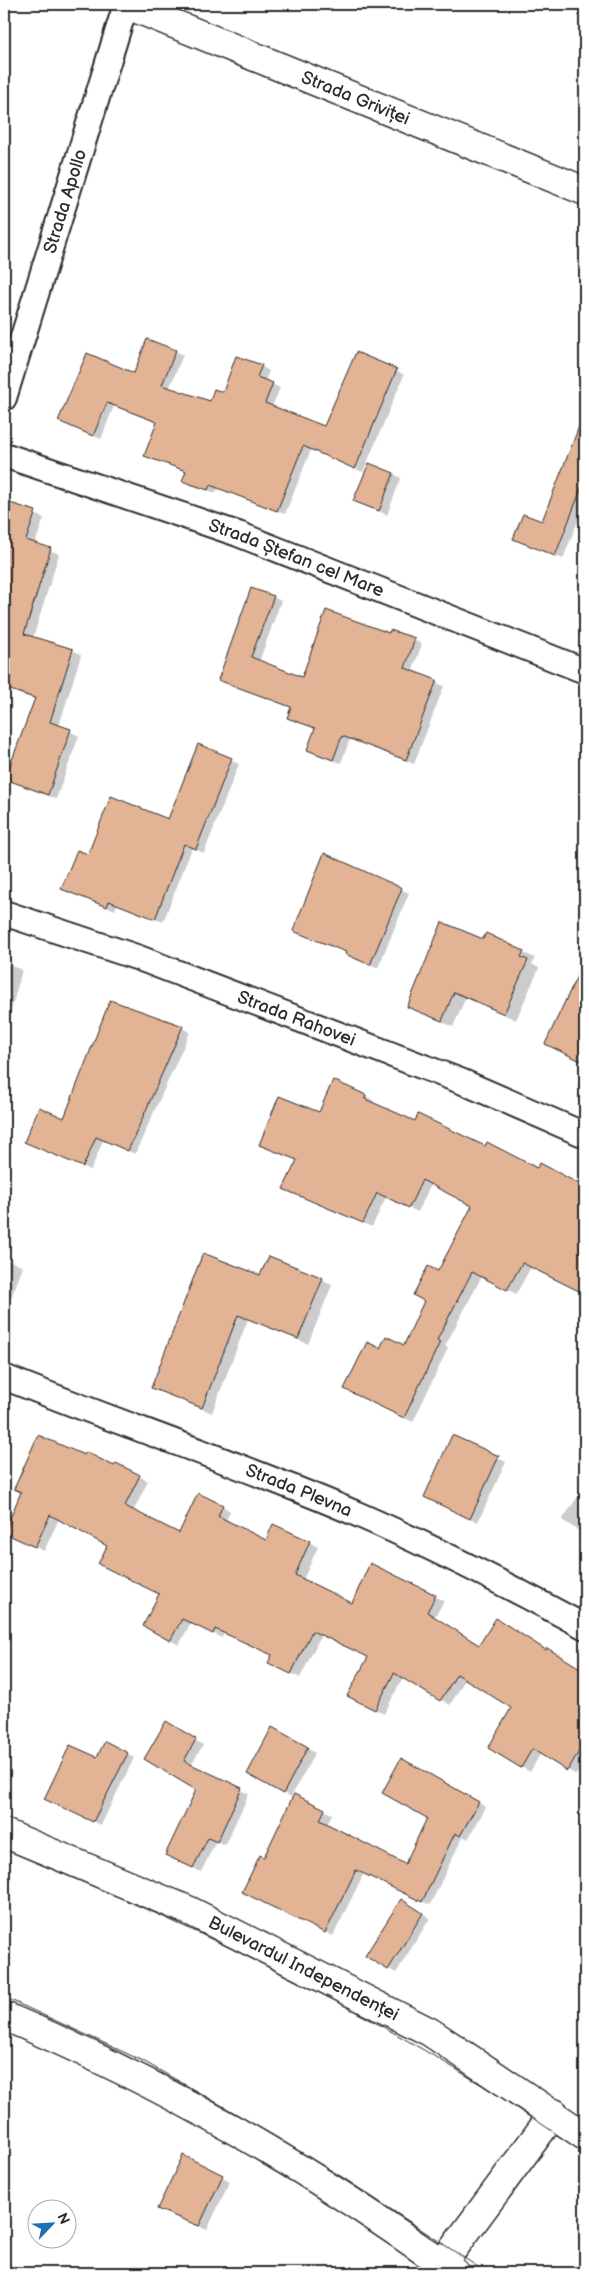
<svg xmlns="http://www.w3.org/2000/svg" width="589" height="2277" font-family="'Balsamiq Sans',sans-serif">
<rect width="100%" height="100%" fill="#fff"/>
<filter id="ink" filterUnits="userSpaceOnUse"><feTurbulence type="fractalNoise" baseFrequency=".02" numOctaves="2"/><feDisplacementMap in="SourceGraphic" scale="10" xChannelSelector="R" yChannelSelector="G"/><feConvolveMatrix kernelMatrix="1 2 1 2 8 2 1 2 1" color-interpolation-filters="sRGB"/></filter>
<g filter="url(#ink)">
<path fill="#0003" d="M175,351l8,4 -14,34 42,14 50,-37 8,5 -4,10 15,7 -8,19 53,21 71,-58 8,5 -41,97 -52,-22 -26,64 -67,-26 -2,5 -25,-8 -7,-5 3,-8 -41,-17 12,-32 -44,-17 -13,33 -33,-14 67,-51z
M574,443l11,5v55l-22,56 -49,-20 29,-16z
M394,474l7,4 -14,37 -32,-15z
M11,504l33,14 -9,26 24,10 -26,84 40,12 8,5 -22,71 20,10 -23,63 -49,-20 28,-80 -14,-4 -8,-5v-2l-9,-3v-159z
M273,597l8,4 -22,61 44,17 87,-45 24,6 8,4 -10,28 32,14 -30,78 -64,-25 -9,24 -25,-9 -7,-4 7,-21 -27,-11 3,-10 -73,-29z
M198,746l41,18 -35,89 -12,-5 -29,74 -46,-18 -2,6 -44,-18 18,-36 80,-35z
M367,874l42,19 -31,75 -31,-14z
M486,935l49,23 -3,6 7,4 -23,52 -50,-23 -13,30 -45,-21 76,-65z
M585,962v101l-38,-19z
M4,963l18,7 -18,66z
M182,1028l8,4 -55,122 -32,-14 -12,30 -65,-28 39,-23z
M585,1070v22l-8,-5z
M366,1096l8,5 -1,3 43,19 70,24 91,37 2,-4 6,3v111l-54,-27 -15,27 -34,-18 -37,70 3,2 -35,74 -58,-28 26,-45 24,-3 34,-73 34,-67 -42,-22 -13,28 -32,-15 -14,30 -87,-38 13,-28 -37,-16 58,-31z
M4,1258l19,9 -19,49z
M261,1276l61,3 10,6 -24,59 -60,-25 -36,94 -60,-25z
M453,1437l53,25 -28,60 -45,-21z
M139,1476l9,5 -15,31 47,23 42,-29 8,5 -4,10 41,21h42l9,5 -15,33 49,24 83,-8 9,5 -10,17 46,28 67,4 38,22v7l-5,9 5,3v69l-9,15 -35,-22 -11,19 -40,-24 23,-40 -47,-30 -16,27 -47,-28 -19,37 -27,-14 12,-43 -48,-22 -21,43 -21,-11 -5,-12 -50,-22 -2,5 -31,-16 -12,23 -26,-14 8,-37 -52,-48 -50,-27 -15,32 -39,-19z
M585,1486v49l-23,-15z
M166,1723l37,22 -12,20 58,29 -24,51 -9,-4 -15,31 -27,-13 23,-70 -52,-31z
M273,1729l42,24 -24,44 -43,-24z
M127,1754l7,4 -33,67 -47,-22 43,-44z
M402,1760l84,47 -18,32 -5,-3 -33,69 -66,-32 -31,63 -81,-40 13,-37 59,-49 8,4 -5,11 78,41 24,-49z
M401,1900l29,18 -34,55 -29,-17z
M184,2157l46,24 -23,49 -48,-22z"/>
<path fill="#e3b395" stroke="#2b2b2b" d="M147,339l29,11 -14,35 48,16 4,-12 9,3 13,-36 26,9 -5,12 16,6 -8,20 59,23 32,-74 41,17 -42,100 -52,-23 -26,65 -67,-26 -2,5 -26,-9 4,-10 -42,-15 13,-34 -50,-19 -14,33 -35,-15 29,-68 47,20z
M584,414l1,65 -30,77 -42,-17 10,-25 19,7z
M369,463l25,10 -15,38 -26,-10z
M10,503l26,8 -10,29 25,8 -27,86 49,15 -23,73 21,7 -23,66 -43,-16 30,-81 -31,-10v-166z
M251,588l23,8 -23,61 51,20 24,-67 63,23 1,-3 25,8 -10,30 32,12 -31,80 -64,-24 -9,24 -26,-10 8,-22 -28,-10 4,-11 -73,-27z
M198,744l34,14 -36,91 -12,-5 -29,75 -46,-18 -2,6 -46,-18 16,-39 11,4 23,-58 57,23z
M324,853l78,35 -32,77 -25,-11 1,-2 -53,-21z
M442,922l41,17 3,-6 38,18 -3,6 7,3 -24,54 -50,-22 -12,29 -35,-14z
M585,959v104l-40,-19z
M110,1000l73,26 -55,125 -32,-14 -13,30 -59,-25 15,-35 25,11z
M333,1080l33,15 -1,4 50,22 3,-7 67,32 2,-4 50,26 3,-5 45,24v107l-63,-31 -15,27 -35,-18 -35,68 3,2 -36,76 -60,-29 23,-47 13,6 6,-12 18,9 20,-44 -11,-6 15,-29 10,5 34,-65 -50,-26 -13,28 -32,-15 -14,30 -80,-34 14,-29 -38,-15 20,-49 40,16z
M203,1253l57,22 9,-19 54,22 -25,61 -60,-24 -36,93 -51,-20z
M38,1435l46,20 2,-3 28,14 2,-3 24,12 -15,31 54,27 19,-40 25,12 -5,11 48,24 7,-16 37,17 -15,34 57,28 18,-40 66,32 -9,17 52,33 17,-27 50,32 1,-2 38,23v71l-18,29 -35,-22 -11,19 -33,-20 23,-40 -54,-34 -17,27 -46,-28 -19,37 -28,-14 21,-39 -56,-26 -21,43 -23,-11 4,-8 -57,-26 -2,5 -31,-15 -12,22 -27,-15 16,-32 -61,-30 9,-18 -57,-31 -15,32 -31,-14 17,-41 -7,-3z
M452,1435l47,21 -29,63 -46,-22z
M166,1721l30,18 -12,22 58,27 -25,54 -9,-4 -15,30 -28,-13 31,-65 -52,-31z
M272,1727l36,20 -25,47 -36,-20z
M105,1741l23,12 -35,69 -49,-23 26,-54 27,12z
M401,1758l78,44 -19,34 -5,-3 -33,69 -66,-32 -31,63 -83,-41 18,-37 4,2 30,-63 31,15 -5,11 85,44 22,-46 -45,-25z
M401,1899l22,14 -35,57 -23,-14z
M183,2155l40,20 -24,51 -42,-17z"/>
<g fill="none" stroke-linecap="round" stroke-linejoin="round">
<g stroke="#2b2b2b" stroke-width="28">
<g id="street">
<path id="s1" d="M4,398l122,-394"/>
<path id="s2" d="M4,455l234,79 347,137"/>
<path id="s3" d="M4,913l135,45 324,124 122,53"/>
<path id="s4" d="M4,1377c117,47 237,87 353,137 78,34 154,73 228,113"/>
</g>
</g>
<g stroke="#2b2b2b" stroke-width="31">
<g id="secondary">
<path id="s5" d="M125,4l460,187"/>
</g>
</g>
<g stroke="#2b2b2b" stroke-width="31">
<g id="primary">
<path id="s6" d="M4,1833l186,78 240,121 155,104"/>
<path d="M4,2016c163,69 307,153 451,257"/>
<path d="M442,2264l112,-151"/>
</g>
</g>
<use href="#street" stroke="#fff" stroke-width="24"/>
<use href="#secondary" stroke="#fff" stroke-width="28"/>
<use href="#primary" stroke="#fff" stroke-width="28"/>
<path stroke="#2b2b2b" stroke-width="1" d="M4,1849c203,82 402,177 581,305
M4,1997l139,64 92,52 107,64 145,96"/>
</g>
</g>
<g text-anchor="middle" stroke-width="4" stroke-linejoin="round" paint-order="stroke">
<g font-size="18" fill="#2b2b2b" stroke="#fff">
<text dy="6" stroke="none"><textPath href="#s5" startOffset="249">Strada Griviței</textPath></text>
<text dy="6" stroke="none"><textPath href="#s1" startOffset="206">Strada Apollo</textPath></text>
<text dy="6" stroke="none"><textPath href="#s2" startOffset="310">Strada Ștefan cel Mare</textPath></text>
<text dy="6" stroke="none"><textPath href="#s3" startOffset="311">Strada Rahovei</textPath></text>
<text dy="6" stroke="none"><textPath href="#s4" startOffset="316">Strada Plevna</textPath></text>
<text dy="6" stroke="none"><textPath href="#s6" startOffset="329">Bulevardul Independenței</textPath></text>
</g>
</g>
<rect width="589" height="2277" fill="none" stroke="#fff" stroke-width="20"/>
<rect x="10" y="10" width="569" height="2257" fill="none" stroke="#2b2b2b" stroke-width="2" filter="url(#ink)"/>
<g transform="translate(52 2224) rotate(65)"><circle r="24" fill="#ffffff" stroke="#aaaaaa"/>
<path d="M0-4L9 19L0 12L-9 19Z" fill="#1f6fb2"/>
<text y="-8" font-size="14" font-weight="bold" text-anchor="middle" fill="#2b2b2b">N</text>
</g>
</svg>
